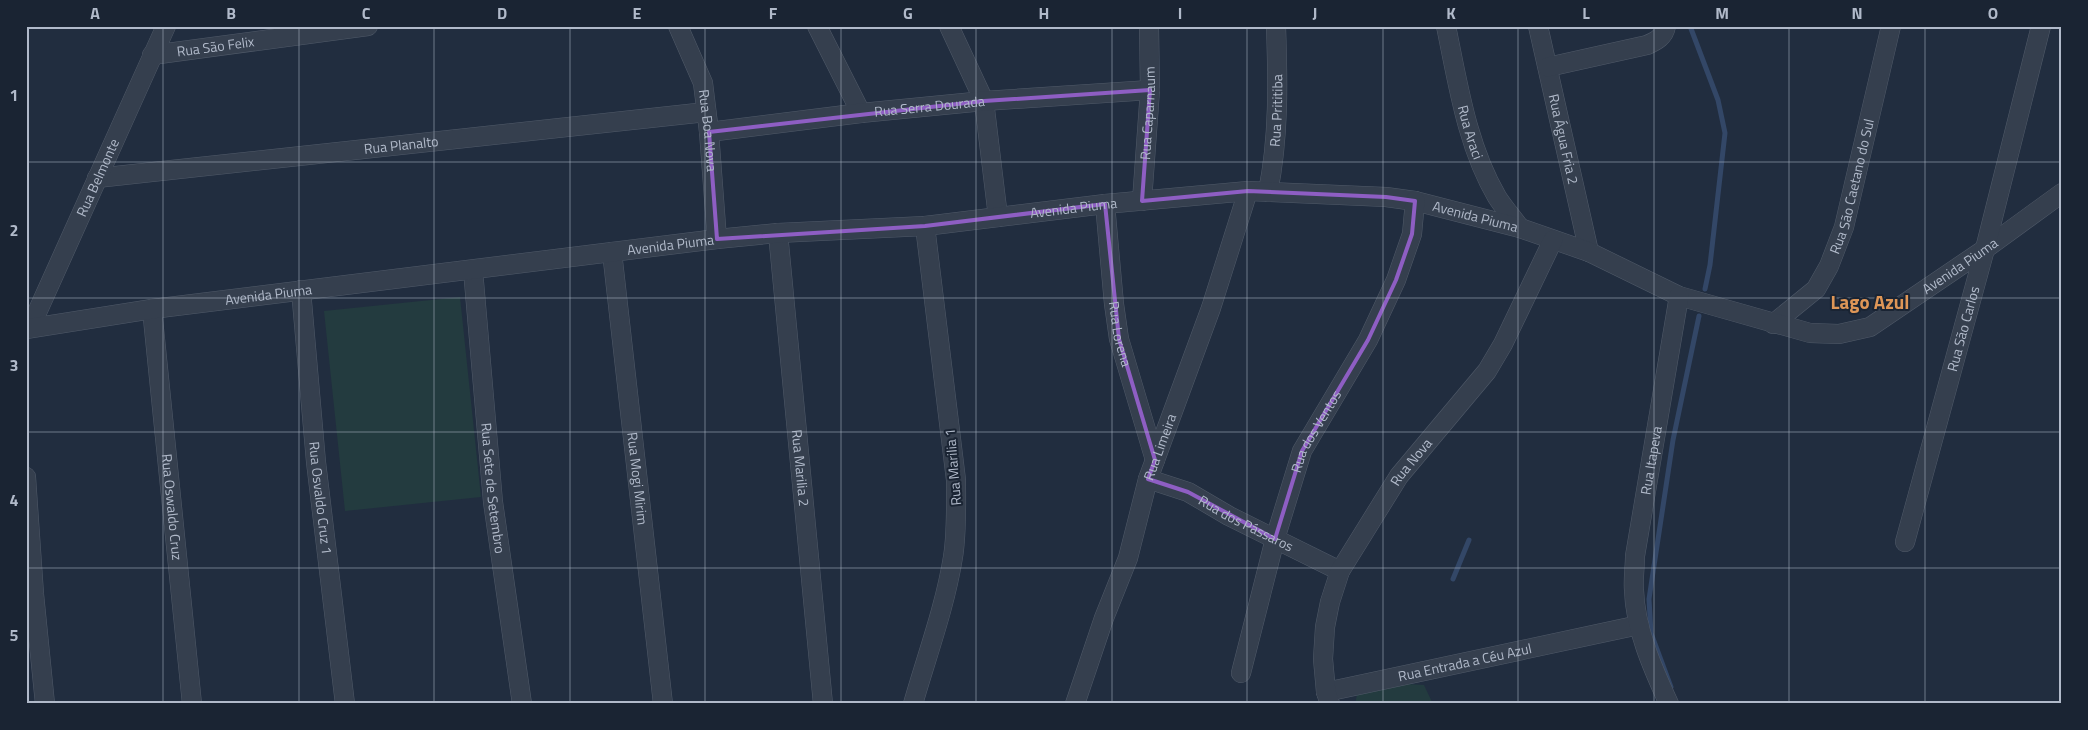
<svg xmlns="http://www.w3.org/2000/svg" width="2088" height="730" font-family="'Titillium Web',sans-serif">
<rect width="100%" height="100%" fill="#212d3f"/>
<path fill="#233b3f" d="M460,297l21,200 -136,14 -21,-200z
M1407,684l17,1 9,19h-78l2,-9 16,-6z"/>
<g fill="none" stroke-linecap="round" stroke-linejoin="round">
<path stroke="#334767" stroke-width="5" d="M1690,26l28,74 7,33 -15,132 -5,24
M1453,579l16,-39
M1671,687l-20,-54 -2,-34 24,-159 26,-124"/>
<g stroke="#505a69" stroke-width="20">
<g id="minor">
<path id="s1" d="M678,26l25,57 6,49 8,107"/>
<path d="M817,26l44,87"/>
<path d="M949,26l35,75 14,116"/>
<path id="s2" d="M1446,26c12,58 21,120 51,171 7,11 16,21 23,31"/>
<path id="s3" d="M1538,26l51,226"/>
<path id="s4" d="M152,55l216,-29"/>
<path d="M1548,67l99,-22c9,-4 17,-8 19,-19"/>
<path id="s5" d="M709,132l152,-19 123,-12 166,-11"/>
<path id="s6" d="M97,178l609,-66"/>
<path id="s7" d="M1268,192c11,-55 10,-110 8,-166"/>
<path id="s8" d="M1142,201l8,-111 -1,-64"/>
<path id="s9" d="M1105,204l9,100 5,35 36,121"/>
<path id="s10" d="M778,233l45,471"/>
<path id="s11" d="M612,252l51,452"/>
<path id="s12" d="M473,270l20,232 29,202"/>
<path id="s13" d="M301,290l15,172 29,242"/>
<path id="s14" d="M152,309l40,395"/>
<path id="s15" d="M1773,324l43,-35 13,-23 15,-39 47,-201"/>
<path id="s16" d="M30,328l136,-302"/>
<path id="s17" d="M26,329l126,-20 565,-70 61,-6 147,-7 180,-22 143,-13 138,6 29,4 105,27 69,24 90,44 131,37 29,1 31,-7 115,-78 77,-56"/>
<path d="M26,477l8,117 11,110"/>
<path id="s18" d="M1148,479l40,13 41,24 111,55"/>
<path id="s19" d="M1905,542l80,-293 56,-223"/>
<path id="s20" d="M1241,673l34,-134 27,-88 66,-111 28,-60 16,-46 3,-33"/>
<path id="s21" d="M1326,692l313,-67"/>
<path d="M913,704c14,-49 32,-97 40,-147 4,-25 3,-51 3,-77l-31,-254"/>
<path id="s22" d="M1075,704l29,-86 24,-60 20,-79 63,-171 37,-117"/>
<path id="s23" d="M1330,704l-4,-12 -3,-33 2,-32 5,-25 10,-31 59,-95 88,-105 16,-27 50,-104"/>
<path id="s24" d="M1669,704c-16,-35 -34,-75 -35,-114 -1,-11 1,-23 1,-34l44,-260"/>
</g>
</g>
<use href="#minor" stroke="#353f4e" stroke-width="19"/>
</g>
<path fill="none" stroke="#8e5ec3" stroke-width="4" stroke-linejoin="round" d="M1150,90l-8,111 106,-10 138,6 29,4 -3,33 -16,46 -28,60 -66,111 -27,88 -87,-47 -40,-13 7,-19 -36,-121 -14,-135 -180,22 -208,13 -8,-107 275,-31z"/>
<path fill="none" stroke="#b1baca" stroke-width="1" stroke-opacity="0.55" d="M163,26v678M299,26v678M434,26v678M570,26v678M705,26v678M841,26v678M976,26v678M1112,26v678M1247,26v678M1383,26v678M1518,26v678M1654,26v678M1789,26v678M1925,26v678M26,162h2036M26,298h2036M26,432h2036M26,568h2036"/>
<g text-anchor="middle" stroke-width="4" stroke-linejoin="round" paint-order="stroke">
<g font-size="14" fill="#b1baca" stroke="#1a2433">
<text dy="5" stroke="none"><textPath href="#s4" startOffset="64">Rua São Felix</textPath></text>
<text dy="5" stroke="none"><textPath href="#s5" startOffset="222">Rua Serra Dourada</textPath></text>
<text dy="5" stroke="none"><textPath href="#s7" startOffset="82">Rua Prititiba</textPath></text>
<text dy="5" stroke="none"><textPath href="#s8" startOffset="88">Rua Caparnaum</textPath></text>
<text dy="5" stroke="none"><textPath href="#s1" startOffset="110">Rua Boa Nova</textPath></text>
<text dy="5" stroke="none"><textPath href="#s2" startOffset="109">Rua Araci</textPath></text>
<text dy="5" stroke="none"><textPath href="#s3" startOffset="116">Rua Água Fria 2</textPath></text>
<text dy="5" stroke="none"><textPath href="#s6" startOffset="306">Rua Planalto</textPath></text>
<text dy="5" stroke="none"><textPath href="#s16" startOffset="165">Rua Belmonte</textPath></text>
<text dy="5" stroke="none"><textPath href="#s15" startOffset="165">Rua São Caetano do Sul</textPath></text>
<text dy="5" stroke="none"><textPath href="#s17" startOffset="1055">Avenida Piuma</textPath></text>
<text dy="5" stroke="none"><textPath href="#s17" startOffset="1460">Avenida Piuma</textPath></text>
<text dy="5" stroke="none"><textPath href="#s17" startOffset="650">Avenida Piuma</textPath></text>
<text dy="5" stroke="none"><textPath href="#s17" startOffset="1985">Avenida Piuma</textPath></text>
<text dy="5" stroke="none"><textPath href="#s17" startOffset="245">Avenida Piuma</textPath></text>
<text dy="5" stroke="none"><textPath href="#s19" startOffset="221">Rua São Carlos</textPath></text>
<text dy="5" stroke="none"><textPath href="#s9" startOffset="131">Rua Lorena</textPath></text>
<text dy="5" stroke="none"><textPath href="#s20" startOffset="254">Rua dos Ventos</textPath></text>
<text dy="5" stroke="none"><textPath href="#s22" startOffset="271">Rua Limeira</textPath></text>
<text dy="5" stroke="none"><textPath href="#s24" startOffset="251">Rua Itapeva</textPath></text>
<text dy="5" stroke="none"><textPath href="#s23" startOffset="266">Rua Nova</textPath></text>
<text transform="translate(953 467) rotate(-95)" y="5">Rua Marilia 1</text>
<text dy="5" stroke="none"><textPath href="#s10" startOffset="236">Rua Marilia 2</textPath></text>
<text dy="5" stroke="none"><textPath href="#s11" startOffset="228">Rua Mogi Mirim</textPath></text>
<text dy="5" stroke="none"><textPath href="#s12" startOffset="219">Rua Sete de Setembro</textPath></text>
<text dy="5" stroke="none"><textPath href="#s13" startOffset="209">Rua Osvaldo Cruz 1</textPath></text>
<text dy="5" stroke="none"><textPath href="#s14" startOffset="199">Rua Oswaldo Cruz</textPath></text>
<text dy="5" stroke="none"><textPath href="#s18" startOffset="108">Rua dos Pássaros</textPath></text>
<text dy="5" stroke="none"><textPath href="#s21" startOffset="142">Rua Entrada a Céu Azul</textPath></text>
</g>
<g font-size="19" font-weight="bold" fill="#de9657" stroke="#1a2433">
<text x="1870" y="309">Lago Azul</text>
</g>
</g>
<rect width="2088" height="730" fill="none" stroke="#1a2433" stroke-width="55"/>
<rect x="28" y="28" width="2032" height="674" fill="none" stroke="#b1baca" stroke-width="2"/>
<g font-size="16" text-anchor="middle" font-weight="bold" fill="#b1baca">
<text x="95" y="19">A</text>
<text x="231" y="19">B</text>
<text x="366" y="19">C</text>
<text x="502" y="19">D</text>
<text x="637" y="19">E</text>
<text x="773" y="19">F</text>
<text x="908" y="19">G</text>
<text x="1044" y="19">H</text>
<text x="1180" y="19">I</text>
<text x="1315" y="19">J</text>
<text x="1451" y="19">K</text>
<text x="1586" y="19">L</text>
<text x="1722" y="19">M</text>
<text x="1857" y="19">N</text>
<text x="1993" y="19">O</text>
<text x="14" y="101">1</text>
<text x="14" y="236">2</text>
<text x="14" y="371">3</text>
<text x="14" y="506">4</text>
<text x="14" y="641">5</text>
</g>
</svg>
